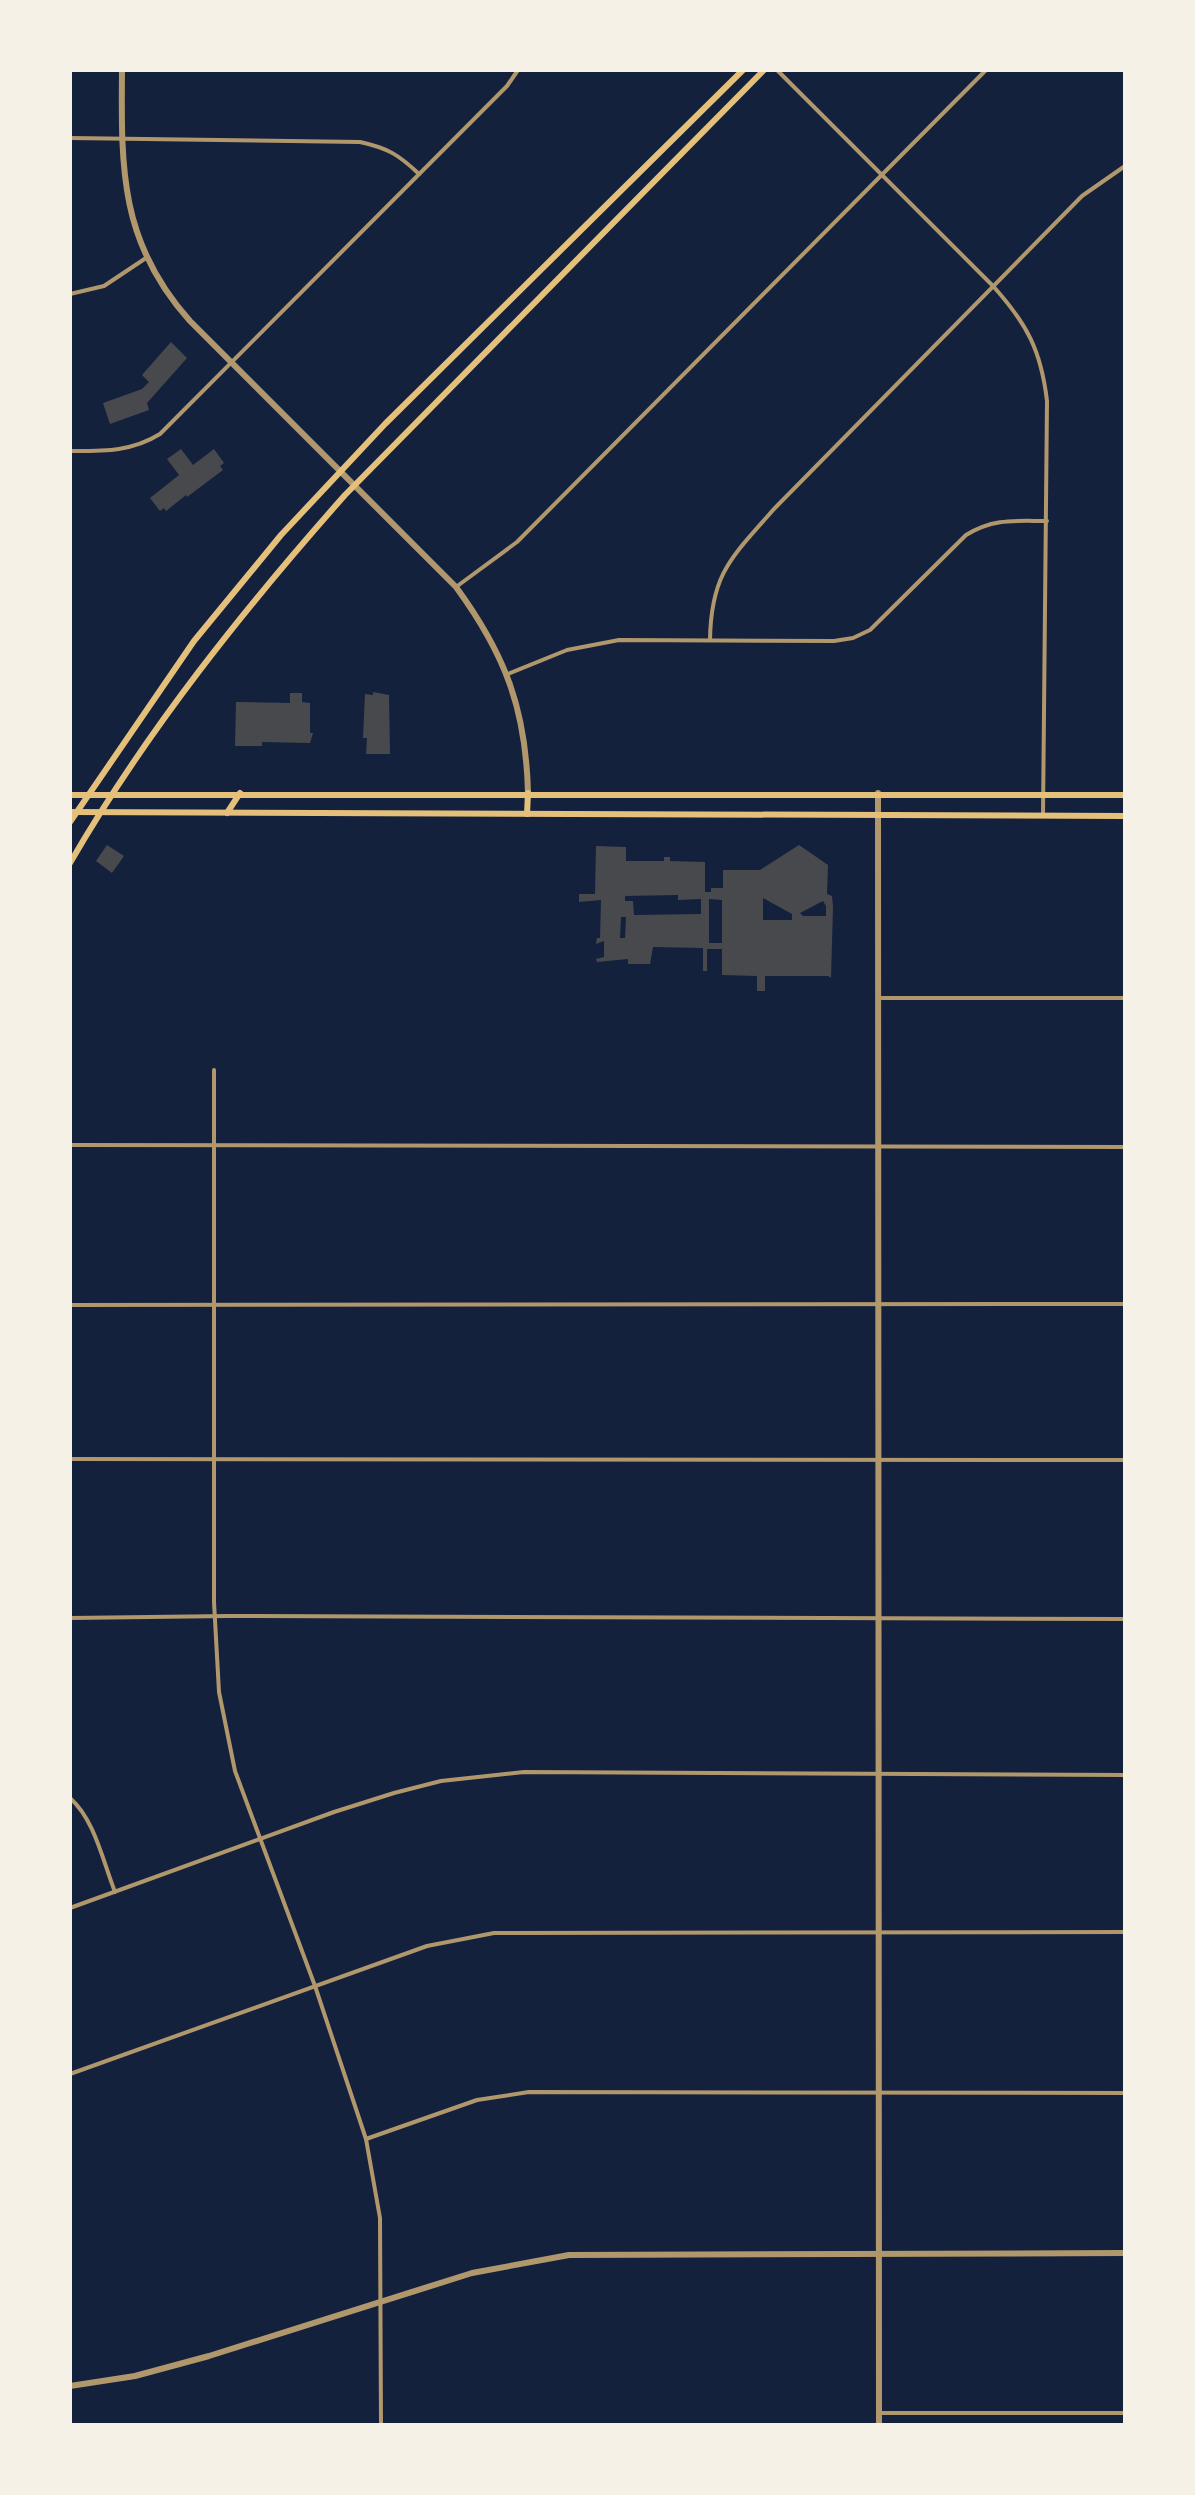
<svg xmlns="http://www.w3.org/2000/svg" width="1195" height="2495" font-family="Inter,sans-serif">
<style>
.building{fill:#48494c;fill-rule:evenodd}
.lines{fill:none;stroke-linecap:round;stroke-linejoin:round}
.minor{stroke:#b1986c;stroke-width:4}
.tertiary{stroke:#b1986c;stroke-width:6}
.secondary{stroke:#e5c07b;stroke-width:6}
</style>
<rect width="100%" height="100%" fill="#14213d"/>
<!-- building -->
<g class="building">
<path d="M 171,342 L 187,358 L 147,403 L 149,410 L 110,424 L 103,403 L 142,389 L 149,382 L 142,375 Z"/>
<path d="M 181,449 L 193,465 L 214,449 L 224,463 L 220,466 L 223,470 L 187,497 L 186,495 L 166,511 L 164,508 L 160,511 L 150,498 L 179,475 L 167,459 Z"/>
<path d="M 373,692 L 389,695 L 390,754 L 366,754 L 367,738 L 363,738 L 365,694 L 373,695 Z"/>
<path d="M 290,693 L 302,693 L 302,702 L 310,703 L 310,733 L 313,733 L 310,743 L 262,742 L 262,746 L 235,746 L 236,702 L 290,703 Z"/>
<path d="M 107,845 L 124,856 L 112,873 L 96,861 Z"/>
<path d="M 799,845 L 828,865 L 827,894 L 832,896 L 833,907 L 831,978 L 828,976 L 765,976 L 765,991 L 757,991 L 757,976 L 722,975 L 722,949 L 707,949 L 707,971 L 703,971 L 703,948 L 653,947 L 650,964 L 628,964 L 628,959 L 597,962 L 596,959 L 604,957 L 604,941 L 596,944 L 597,938 L 600,938 L 601,900 L 579,902 L 579,894 L 595,894 L 596,846 L 626,847 L 626,861 L 664,861 L 664,857 L 670,857 L 670,861 L 705,862 L 705,892 L 711,892 L 711,888 L 723,888 L 723,870 L 760,870 ZM 678,895 L 678,900 L 701,899 L 701,914 L 634,915 L 633,901 L 625,901 L 625,896 ZM 763,898 L 792,914 L 792,920 L 763,920 ZM 709,899 L 722,900 L 722,943 L 709,943 ZM 823,901 L 826,906 L 826,916 L 803,916 L 800,913 ZM 621,917 L 626,917 L 625,938 L 620,938 Z"/>
</g>
<g class="lines">
<!-- minor -->
<g class="minor">
<path d="M 777,70 L 993,286 C 1027,324 1041,350 1047,401 L 1043,815"/>
<path d="M 70,138 L 360,142 C 388,148 399,155 419,174"/>
<path d="M 70,294 L 104,286 L 146,258"/>
<path d="M 70,451 C 103,451 131,452 160,434 L 507,86 L 518,70"/>
<path d="M 456,587 L 517,542 L 986,70"/>
<path d="M 710,640 C 711,573 732,557 774,509 L 1082,196 L 1125,166"/>
<path d="M 508,674 L 567,650 L 619,640 L 834,641 L 853,638 L 870,630 L 966,535 C 994,518 1015,521 1047,521"/>
<path d="M 878,998 L 1125,998"/>
<path d="M 214,1070 L 214,1602 L 219,1692 L 235,1771 L 315,1986 L 366,2139 L 380,2218 L 381,2425"/>
<path d="M 70,1145 L 1125,1147"/>
<path d="M 70,1305 L 1125,1304"/>
<path d="M 70,1459 L 1125,1460"/>
<path d="M 70,1618 L 228,1616 L 1125,1619"/>
<path d="M 70,1798 C 95,1820 103,1862 115,1892"/>
<path d="M 70,1908 L 334,1812 L 394,1793 L 441,1781 L 524,1772 L 1125,1775"/>
<path d="M 70,2074 L 427,1946 L 494,1933 L 1125,1932"/>
<path d="M 366,2139 L 477,2100 L 529,2092 L 1125,2093"/>
<path d="M 879,2413 L 1125,2413"/>
</g>
<!-- tertiary -->
<g class="tertiary">
<path d="M 122,70 C 121,169 120,243 190,321 L 456,587 C 505,654 526,709 528,793"/>
<path d="M 878,793 L 879,2425"/>
<path d="M 70,2386 L 135,2376 L 209,2356 L 472,2273 L 569,2255 L 1125,2253"/>
</g>
<!-- secondary -->
<g class="secondary">
<path d="M 70,795 L 1125,795"/>
<path d="M 70,812 L 1125,816"/>
<path d="M 227,813 L 240,793"/>
<path d="M 527,814 L 528,793"/>
<path d="M 70,822 L 194,641 L 281,535 L 385,424 L 743,70"/>
<path d="M 70,863 C 147,730 244,609 345,495 L 764,70"/>
</g>
</g>
<!-- border -->
<rect width="1195" height="2495" fill="none" stroke="#f6f1e7" stroke-width="144"/>
</svg>
